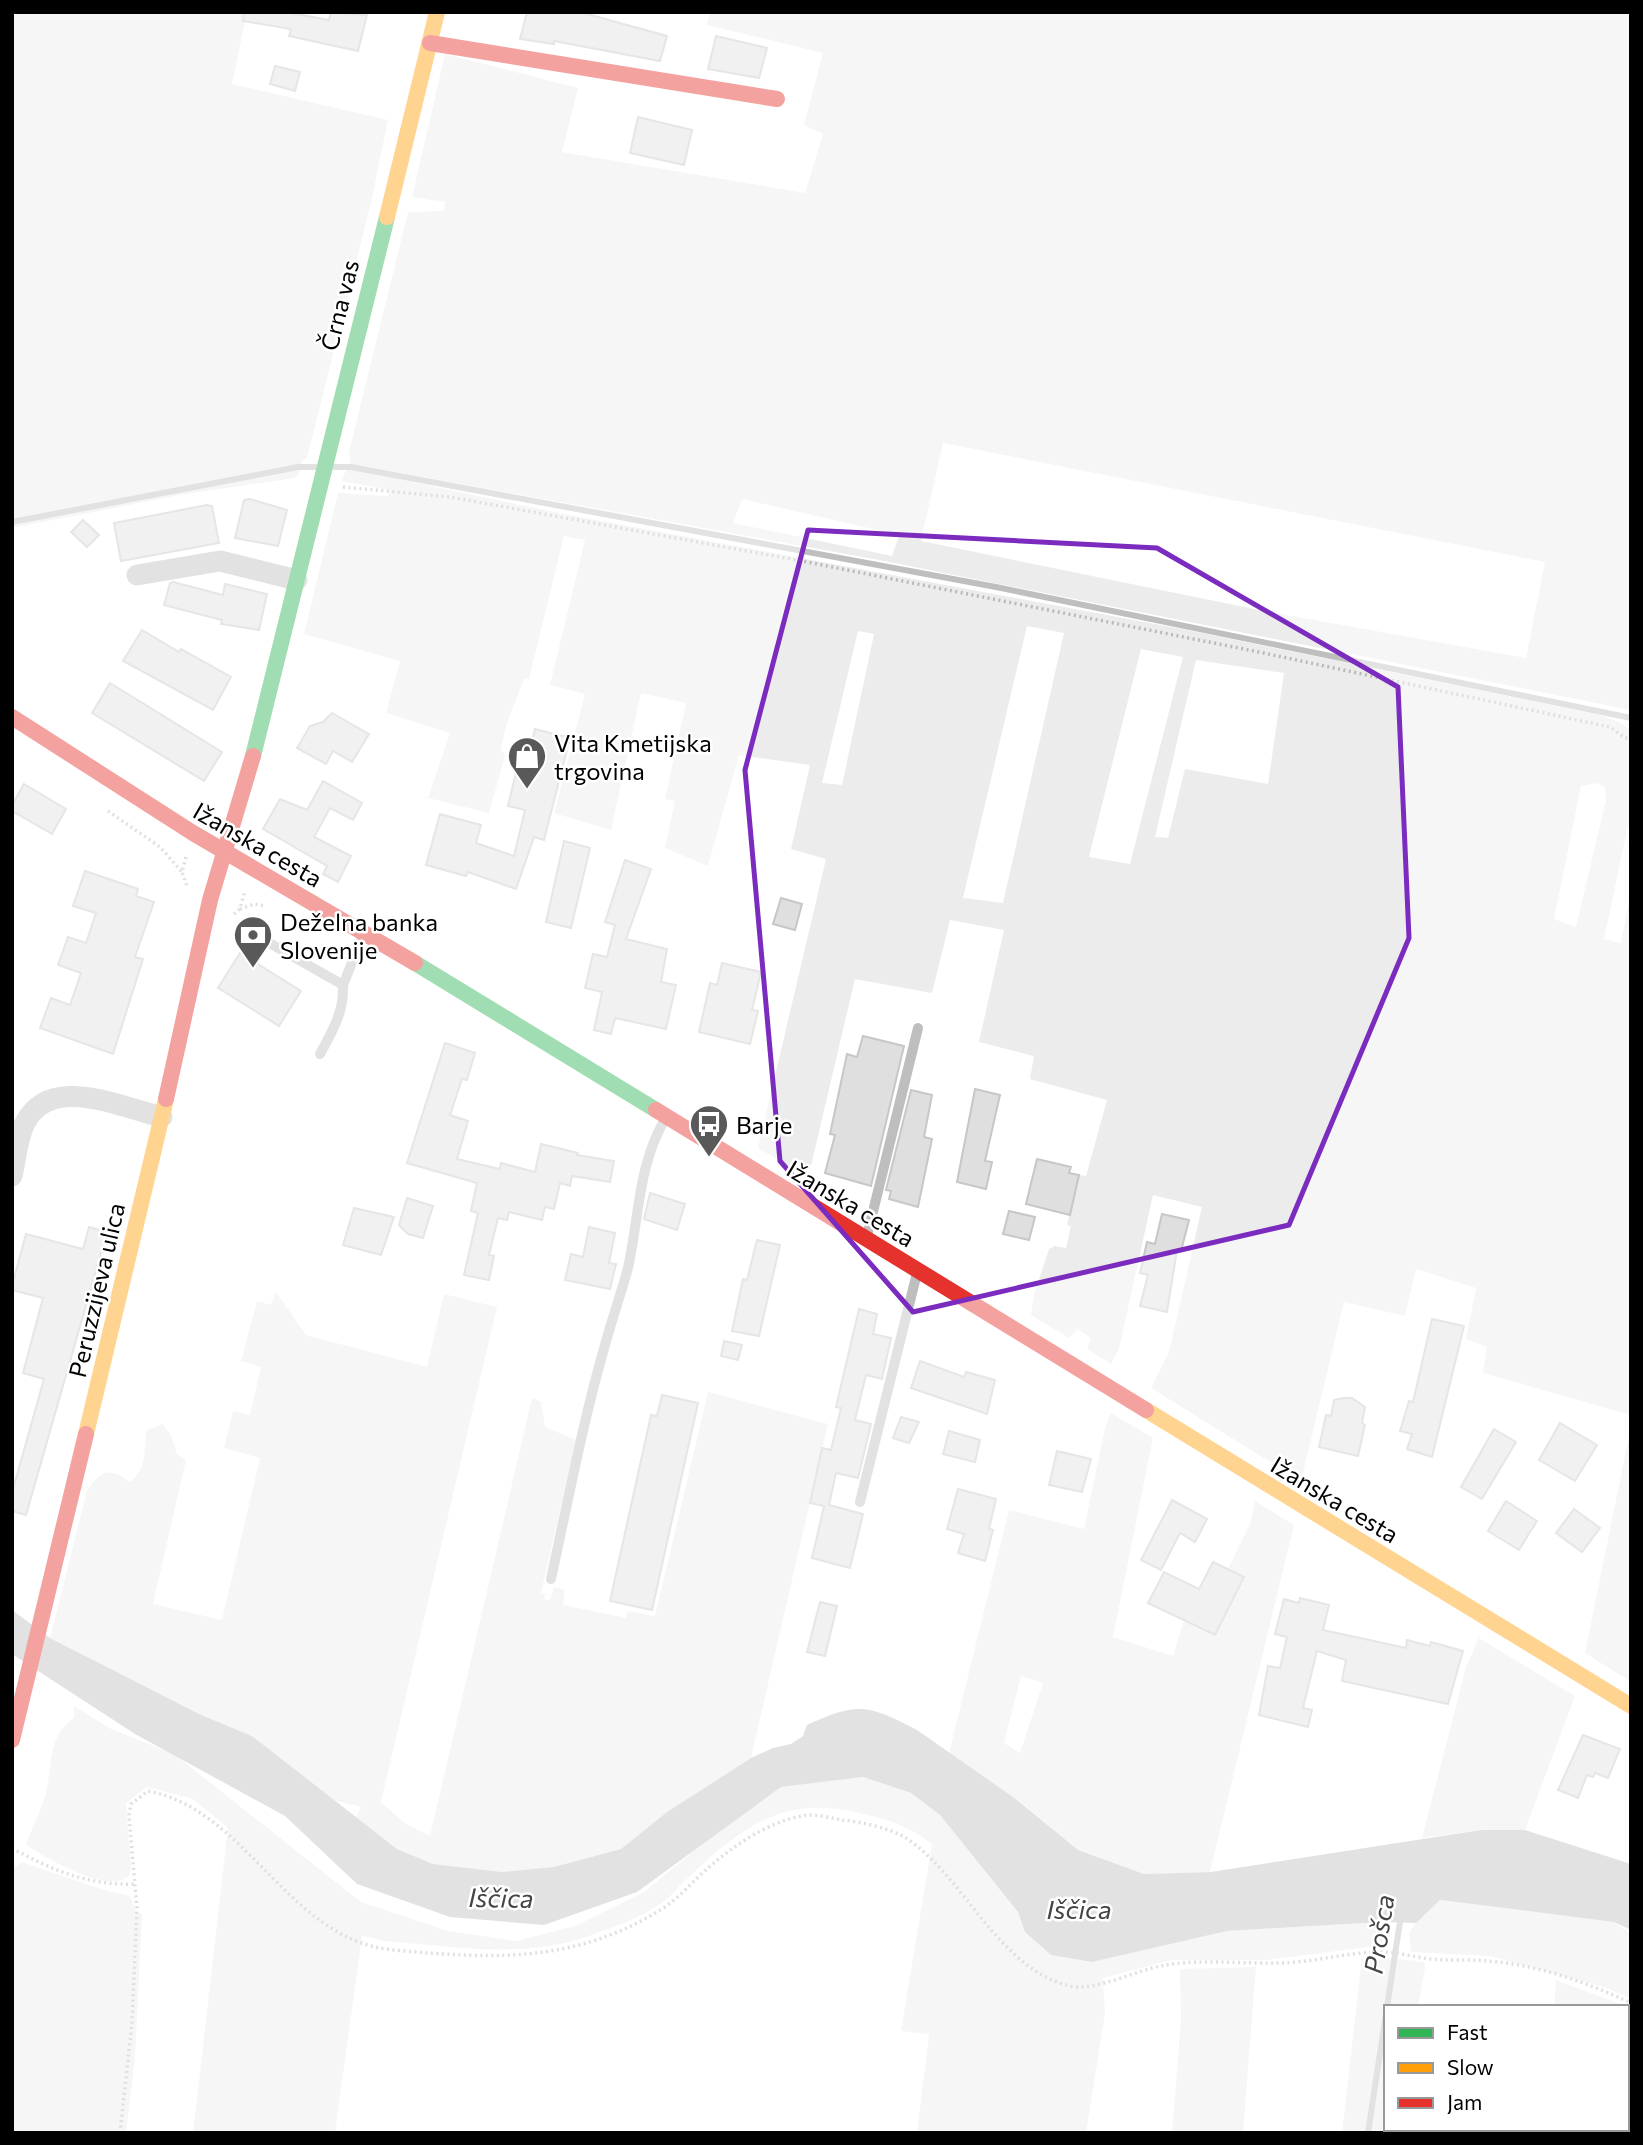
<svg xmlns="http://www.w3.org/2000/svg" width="1643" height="2145" font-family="Commissioner,sans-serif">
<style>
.green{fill:#ececec;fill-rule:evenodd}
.water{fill:#bfbfbf}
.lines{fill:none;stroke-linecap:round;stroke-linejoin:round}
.stream{stroke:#bfbfbf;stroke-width:6}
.building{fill:#dfdfdf;stroke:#c7c7c7;stroke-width:2}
.path{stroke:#b9b9b9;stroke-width:3.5;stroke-dasharray:2 3.5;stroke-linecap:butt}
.lane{stroke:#bebebe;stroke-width:10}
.street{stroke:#bebebe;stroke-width:21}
.fast{stroke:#30b455;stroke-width:16}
.slow{stroke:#ff9f0a;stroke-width:16}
.jam{stroke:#e5322d;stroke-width:16}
.marked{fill:none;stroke:#7b2cbf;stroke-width:5;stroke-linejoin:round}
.labels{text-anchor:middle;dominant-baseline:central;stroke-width:5;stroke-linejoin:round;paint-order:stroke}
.street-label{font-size:24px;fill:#000;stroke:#fff}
.poi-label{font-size:24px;fill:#000;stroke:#fff;text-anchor:start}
.water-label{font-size:26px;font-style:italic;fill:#444;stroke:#fff}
</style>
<rect width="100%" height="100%" fill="#fff"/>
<!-- green -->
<g class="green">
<path d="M 12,12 L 247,12 L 232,84 L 388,120 L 371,203 L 307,458 L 302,461 L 300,472 L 295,478 L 185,494 L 12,528 Z"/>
<path d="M 710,12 L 1631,12 L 1631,710 L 879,560 L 363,466 L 365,472 L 559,513 L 1182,629 L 1600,715 L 1619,722 L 1631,731 L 1631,826 L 1628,826 L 1604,939 L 1621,943 L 1631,890 L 1631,1415 L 1483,1373 L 1487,1347 L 1466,1339 L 1476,1288 L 1416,1269 L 1405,1316 L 1344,1302 L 1301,1481 L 1151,1388 L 1169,1352 L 1202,1207 L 1153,1195 L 1119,1349 L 1111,1364 L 1087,1349 L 1091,1338 L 1078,1329 L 1069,1338 L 1031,1315 L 1034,1295 L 1049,1249 L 1055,1246 L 1066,1248 L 1071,1226 L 1067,1225 L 1079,1175 L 1086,1176 L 1107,1100 L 1030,1079 L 1034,1056 L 979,1042 L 1004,930 L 950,920 L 932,993 L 855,979 L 810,1170 L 793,1161 L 791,1167 L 758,1148 L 826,859 L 791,849 L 810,765 L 739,755 L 708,866 L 665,848 L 675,801 L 665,799 L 686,703 L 641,693 L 611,830 L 554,813 L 585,694 L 550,685 L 585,540 L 564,536 L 529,679 L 524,679 L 507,723 L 501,748 L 505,756 L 489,813 L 428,798 L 450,733 L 386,713 L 400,661 L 304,634 L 338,493 L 388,496 L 390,490 L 341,481 L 351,460 L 349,452 L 408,212 L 444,211 L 445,202 L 412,197 L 445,54 L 578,88 L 562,152 L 805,193 L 823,134 L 804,125 L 823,53 L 707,25 ZM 943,443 L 1545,562 L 1526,658 L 1264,611 L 921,541 ZM 742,499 L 899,535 L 899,536 L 892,556 L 733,523 ZM 1027,626 L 1064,633 L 1003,903 L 963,898 ZM 858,631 L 874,634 L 842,785 L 822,783 ZM 1141,649 L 1183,657 L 1130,864 L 1089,857 ZM 1196,660 L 1284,673 L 1268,784 L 1185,769 L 1168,838 L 1155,837 ZM 1598,783 L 1605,788 L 1606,800 L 1576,927 L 1554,919 L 1581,786 Z"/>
<path d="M 276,1292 L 306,1335 L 427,1367 L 444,1294 L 497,1307 L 381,1802 L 406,1824 L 430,1836 L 532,1398 L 541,1402 L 545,1427 L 576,1440 L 541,1593 L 545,1594 L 544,1599 L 550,1600 L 554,1587 L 565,1590 L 563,1605 L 626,1618 L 628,1611 L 655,1616 L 708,1392 L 828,1424 L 751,1758 L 667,1812 L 621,1849 L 544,1870 L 502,1872 L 433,1864 L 397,1849 L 356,1817 L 361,1807 L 333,1800 L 252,1736 L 207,1719 L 50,1638 L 87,1491 C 100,1471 109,1466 130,1482 C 148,1468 143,1451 147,1430 L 163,1424 L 171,1435 L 177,1454 L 186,1460 L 153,1604 L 222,1620 L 260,1458 L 224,1448 L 233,1411 L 250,1415 L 261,1367 L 241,1361 L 257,1301 L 271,1305 Z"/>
<path d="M 1111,1413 L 1153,1438 L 1113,1637 L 1173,1656 L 1184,1620 L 1228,1569 L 1251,1522 L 1255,1501 L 1294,1525 L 1210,1872 L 1144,1874 L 1078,1850 L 1021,1802 L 949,1753 L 1009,1510 L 1084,1529 L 1105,1428 ZM 1021,1676 L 1043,1683 L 1020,1753 L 1004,1743 Z"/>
<path d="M 1631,1426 L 1631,1682 L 1585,1653 Z"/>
<path d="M 1479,1638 L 1575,1696 L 1525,1830 L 1481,1830 L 1422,1838 L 1466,1667 Z"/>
<path d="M 74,1706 L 111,1729 L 174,1754 L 361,1902 L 448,1931 L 516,1941 L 575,1926 L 644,1892 L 728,1823 L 781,1787 L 863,1777 L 911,1793 L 940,1815 L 1018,1912 L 1025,1932 L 1051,1955 L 1092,1962 L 1227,1931 L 1381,1922 L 1385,1945 L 1267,1960 L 1171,1960 L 1103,1978 L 1105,2014 L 1086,2133 L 917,2133 L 929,2034 L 901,2031 L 932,1844 C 906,1824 886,1819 855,1812 C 782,1796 741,1828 690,1876 C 681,1884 673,1894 663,1902 C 642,1918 611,1928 586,1937 C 521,1959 451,1946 384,1941 L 362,1936 L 335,2133 L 193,2133 L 228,1828 L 193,1799 L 147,1787 L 126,1803 L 131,1866 L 130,1875 C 108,1896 47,1858 26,1845 C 32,1828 41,1810 46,1793 C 52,1767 48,1734 74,1718 Z"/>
<path d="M 22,1862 L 104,1890 L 130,1896 L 136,1912 L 142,1914 L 135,2058 L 126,2133 L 12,2133 L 12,1869 Z"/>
<path d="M 1440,1900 L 1614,1922 L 1631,1933 L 1631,1999 L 1604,1987 L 1490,1956 L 1411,1952 L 1409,1933 L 1421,1915 Z"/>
<path d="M 1374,1956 L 1424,1962 L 1425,1968 L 1418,2006 L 1421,2007 L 1386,2007 L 1386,2129 L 1401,2129 L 1400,2133 L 1342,2133 L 1362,1958 Z"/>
<path d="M 1256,1967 L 1243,2133 L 1172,2133 L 1181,2020 L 1180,1969 Z"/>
<path d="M 1556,1980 L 1631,2008 L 1631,2133 L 1540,2133 L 1541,2129 L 1627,2129 L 1627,2007 L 1554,2007 Z"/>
</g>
<!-- water -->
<path class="water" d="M 12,1610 L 50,1638 L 201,1715 L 252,1736 L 397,1849 L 433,1864 L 502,1872 L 554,1867 L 621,1849 L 667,1812 L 751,1758 L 773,1748 L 791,1744 L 803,1736 L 807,1725 C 858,1701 869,1705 917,1730 L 1016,1799 L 1078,1850 L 1144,1874 L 1211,1872 L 1481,1830 L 1525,1830 L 1631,1864 L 1631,1930 L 1614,1922 L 1440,1900 L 1416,1923 L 1381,1922 L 1227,1931 L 1092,1962 L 1051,1955 L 1025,1932 L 1018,1912 L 940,1815 L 911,1793 L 863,1777 L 781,1787 L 637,1892 L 544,1925 L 450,1917 L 357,1884 L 285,1816 L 135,1734 L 12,1654 Z"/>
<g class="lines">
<!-- stream -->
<g class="stream">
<path d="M 334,467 L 351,467 L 996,587 L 1631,718"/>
<path d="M 12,522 L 298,467 L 316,467"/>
<path d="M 1387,2007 L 1401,1915"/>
<path d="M 1368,2133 L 1386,2013"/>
</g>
</g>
<!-- building -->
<g class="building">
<path d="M 244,12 L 286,12 L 329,20 L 331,12 L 367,15 L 358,51 L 289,36 L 291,29 L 243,21 Z"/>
<path d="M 527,12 L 580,12 L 667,36 L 660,61 L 554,41 L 554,44 L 520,39 Z"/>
<path d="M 716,36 L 767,48 L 759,78 L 708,69 Z"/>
<path d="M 275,66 L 300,72 L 295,91 L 270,84 Z"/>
<path d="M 638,117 L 692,130 L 684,165 L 630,153 Z"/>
<path d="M 250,499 L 287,510 L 278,546 L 235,538 L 244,500 Z"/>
<path d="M 207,505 L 212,506 L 219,543 L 121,561 L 114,523 Z"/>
<path d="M 83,520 L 99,535 L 87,547 L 71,532 Z"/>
<path d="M 173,582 L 223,595 L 225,584 L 267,594 L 259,630 L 221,624 L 222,620 L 164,605 L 170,583 Z"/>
<path d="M 142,630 L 179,652 L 181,649 L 231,677 L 213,710 L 123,661 Z"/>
<path d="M 110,683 L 222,752 L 204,781 L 92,713 Z"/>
<path d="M 332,713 L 369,734 L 352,762 L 333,751 L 326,764 L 297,748 L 310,726 L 323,722 Z"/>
<path d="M 535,729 L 570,738 L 544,840 L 534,837 L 516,889 L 468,872 L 466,876 L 426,865 L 440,814 L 481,825 L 476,843 L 514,856 L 525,810 L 508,806 L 518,764 L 521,764 L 524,752 L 529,753 Z"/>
<path d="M 323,781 L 362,803 L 353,820 L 330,808 L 314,837 L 351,856 L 338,882 L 323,874 L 327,866 L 263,829 L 280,799 L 307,810 Z"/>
<path d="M 24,784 L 66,809 L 52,834 L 12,811 L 12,805 Z"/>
<path d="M 564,841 L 590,848 L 571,928 L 546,922 Z"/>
<path d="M 625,860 L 651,869 L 626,939 L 667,949 L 661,982 L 676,985 L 666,1029 L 615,1018 L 611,1034 L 594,1030 L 602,992 L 585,988 L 593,954 L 607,957 L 615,925 L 605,922 Z"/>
<path d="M 85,871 L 138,889 L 136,896 L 154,902 L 135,957 L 143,959 L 113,1054 L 40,1028 L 51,998 L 70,1005 L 81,973 L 58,965 L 68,937 L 86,943 L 96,913 L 73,906 Z"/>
<path d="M 781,898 L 802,904 L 795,930 L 773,924 Z"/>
<path d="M 240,953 L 301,991 L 279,1026 L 218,988 Z"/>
<path d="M 722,963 L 761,972 L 752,1010 L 758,1011 L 750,1044 L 699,1032 L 710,983 L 717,985 Z"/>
<path d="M 863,1036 L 904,1046 L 871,1186 L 825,1173 L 835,1135 L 830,1134 L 847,1054 L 857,1057 Z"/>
<path d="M 445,1043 L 475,1053 L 467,1080 L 462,1079 L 450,1115 L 468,1121 L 457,1159 L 500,1169 L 501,1163 L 535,1172 L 541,1144 L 578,1153 L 577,1155 L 614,1161 L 610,1182 L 572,1176 L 570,1186 L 560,1183 L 554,1209 L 545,1207 L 542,1220 L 509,1212 L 507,1220 L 498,1218 L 489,1255 L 494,1256 L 489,1280 L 464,1275 L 478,1213 L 471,1211 L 477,1183 L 407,1163 Z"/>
<path d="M 975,1089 L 1000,1095 L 985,1161 L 992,1162 L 986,1189 L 957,1182 Z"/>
<path d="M 911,1090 L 932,1095 L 924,1137 L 932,1139 L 918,1207 L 889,1199 L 891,1191 L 886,1190 Z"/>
<path d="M 1037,1159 L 1071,1167 L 1069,1173 L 1079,1175 L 1070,1215 L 1026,1204 Z"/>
<path d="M 650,1193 L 685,1204 L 677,1230 L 644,1219 Z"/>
<path d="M 407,1198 L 433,1206 L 423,1238 L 408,1234 L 399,1225 Z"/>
<path d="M 354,1208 L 394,1217 L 381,1255 L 343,1245 Z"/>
<path d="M 1009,1211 L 1035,1217 L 1029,1240 L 1003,1234 Z"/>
<path d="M 1162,1214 L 1189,1220 L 1181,1251 L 1177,1250 L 1167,1312 L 1140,1306 L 1148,1275 L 1140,1273 L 1147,1242 L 1155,1244 Z"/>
<path d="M 89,1227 L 107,1232 L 26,1515 L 12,1511 L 12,1493 L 44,1379 L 23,1373 L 43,1298 L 12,1290 L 12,1286 L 26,1234 L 83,1249 Z"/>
<path d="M 589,1227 L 615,1233 L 609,1263 L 616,1264 L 610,1289 L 565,1280 L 571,1254 L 583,1257 Z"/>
<path d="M 757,1240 L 780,1245 L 759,1336 L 732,1331 L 743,1279 L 747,1280 Z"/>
<path d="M 859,1309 L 877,1314 L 873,1334 L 891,1338 L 882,1379 L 866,1375 L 855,1420 L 871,1424 L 858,1478 L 836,1473 L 829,1505 L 863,1514 L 850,1568 L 812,1558 L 824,1506 L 810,1503 L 822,1448 L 831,1450 L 841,1408 L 836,1407 Z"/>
<path d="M 1432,1319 L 1464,1326 L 1432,1457 L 1407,1449 L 1412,1434 L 1400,1431 L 1409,1401 L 1413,1402 Z"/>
<path d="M 724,1341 L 742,1345 L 738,1360 L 721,1356 Z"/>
<path d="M 920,1361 L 964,1377 L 966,1372 L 995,1380 L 987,1414 L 911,1388 Z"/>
<path d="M 662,1395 L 698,1403 L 652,1610 L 610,1601 L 651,1415 L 657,1416 Z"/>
<path d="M 1344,1398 L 1352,1398 L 1365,1407 L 1362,1423 L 1365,1425 L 1358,1456 L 1319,1447 L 1326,1415 L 1331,1416 L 1334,1400 Z"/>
<path d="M 901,1417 L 919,1422 L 909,1443 L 893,1438 Z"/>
<path d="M 1560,1423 L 1597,1445 L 1575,1481 L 1539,1460 Z"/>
<path d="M 1494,1429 L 1516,1442 L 1482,1499 L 1461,1487 Z"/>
<path d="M 949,1431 L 980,1440 L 975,1462 L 943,1454 Z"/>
<path d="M 1057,1451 L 1091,1459 L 1082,1492 L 1049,1485 Z"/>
<path d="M 958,1489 L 996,1499 L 989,1529 L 993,1530 L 985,1561 L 958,1553 L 964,1534 L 947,1529 Z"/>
<path d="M 1172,1500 L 1207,1519 L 1195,1542 L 1180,1533 L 1161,1570 L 1141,1560 Z"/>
<path d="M 1506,1501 L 1537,1521 L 1519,1550 L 1488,1531 Z"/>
<path d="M 1574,1509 L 1600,1528 L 1582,1552 L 1556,1533 Z"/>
<path d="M 1213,1562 L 1244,1577 L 1215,1635 L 1148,1603 L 1164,1572 L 1199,1589 Z"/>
<path d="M 1300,1598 L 1329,1605 L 1323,1630 L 1406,1648 L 1407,1640 L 1430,1646 L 1431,1642 L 1463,1651 L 1448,1704 L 1342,1681 L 1346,1660 L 1317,1651 L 1303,1708 L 1312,1710 L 1308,1727 L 1259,1715 L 1268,1666 L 1280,1668 L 1287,1637 L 1275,1634 L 1284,1599 L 1299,1603 Z"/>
<path d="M 820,1602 L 837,1606 L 825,1656 L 807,1652 Z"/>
<path d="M 1583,1735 L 1620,1749 L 1608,1778 L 1595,1773 L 1593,1777 L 1587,1775 L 1578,1798 L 1558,1790 Z"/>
</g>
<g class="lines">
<!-- path -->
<g class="path">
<path d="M 343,487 L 450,497 L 802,561 L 1259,652 L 1610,727 L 1625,738 L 1631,738"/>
<path d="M 108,811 L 160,847 L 182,872"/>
<path d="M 186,857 L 182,872 L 187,886"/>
<path d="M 240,909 L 254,904 L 265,906"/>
<path d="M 234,914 L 240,909 L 245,890"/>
<path d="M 12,1848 C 51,1870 90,1886 135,1884"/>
<path d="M 120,2133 L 132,2023 L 137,1909 L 129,1815 L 131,1804 L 148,1791 C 248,1810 288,1940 393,1950 C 494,1959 576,1964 665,1907 C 681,1896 694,1880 708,1868 C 733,1846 768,1822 802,1816 C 814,1813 830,1818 843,1820 C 861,1822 890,1828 906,1838 C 965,1877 998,1969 1070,1986 C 1095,1992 1139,1969 1166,1965 C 1203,1959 1244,1964 1282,1963 C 1315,1962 1348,1952 1381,1952 C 1397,1952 1414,1957 1430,1959 C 1449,1961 1469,1959 1488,1961 C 1538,1965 1586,1982 1631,2003"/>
</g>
<!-- lane -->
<g class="lane">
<path d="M 252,933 L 343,985 L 363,935"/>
<path d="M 320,1054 C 333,1030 344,1012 343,985"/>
<path d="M 867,1236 L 918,1028"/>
<path d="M 860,1502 L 917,1273"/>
<path d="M 551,1579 C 568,1501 583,1421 605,1345 C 612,1319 621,1294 628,1268 C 639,1218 638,1165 665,1119"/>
</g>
<!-- street -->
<g class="street">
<path d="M 137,575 L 220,561 L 297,580"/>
<path d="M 12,1176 C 16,1160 17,1138 25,1123 C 50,1073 120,1107 162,1117"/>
</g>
<!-- fast -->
<g class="fast">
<path d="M 253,756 L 387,217"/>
<path d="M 415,963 L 656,1110"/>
</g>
<!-- slow -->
<g class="slow">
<path d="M 387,217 L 437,12"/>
<path d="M 1146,1410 L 1631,1706"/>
<path d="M 86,1434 L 166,1099"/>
</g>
<!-- jam -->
<g class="jam">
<path d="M 430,43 L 777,99"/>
<path d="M 12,717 L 193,833 L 415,963"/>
<path d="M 166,1099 L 210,900 L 253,756"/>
<path d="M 656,1110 L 1146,1410"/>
<path d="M 12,1740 L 86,1434"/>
</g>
</g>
<!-- marked area -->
<path d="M0 0H1643V2145H0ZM 808,530 L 1157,548 L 1398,687 L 1409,938 L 1289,1225 L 913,1312 L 780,1161 L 745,770 Z" fill="#fff" fill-opacity=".55" fill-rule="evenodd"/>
<path class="marked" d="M 808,530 L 1157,548 L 1398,687 L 1409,938 L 1289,1225 L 913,1312 L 780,1161 L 745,770 Z"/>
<!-- icons -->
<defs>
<g id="shop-pin" transform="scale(2.0125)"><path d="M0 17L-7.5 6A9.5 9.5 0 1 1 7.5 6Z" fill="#595959" stroke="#fff"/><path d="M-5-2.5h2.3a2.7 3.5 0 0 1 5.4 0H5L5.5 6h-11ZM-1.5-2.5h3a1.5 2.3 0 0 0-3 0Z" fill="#fff"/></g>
<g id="bank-pin" transform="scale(2.0125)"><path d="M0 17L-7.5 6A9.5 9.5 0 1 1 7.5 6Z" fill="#595959" stroke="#fff"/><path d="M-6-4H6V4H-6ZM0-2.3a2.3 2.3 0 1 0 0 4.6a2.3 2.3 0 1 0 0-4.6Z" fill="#fff"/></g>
<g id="bus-pin" transform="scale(2.0125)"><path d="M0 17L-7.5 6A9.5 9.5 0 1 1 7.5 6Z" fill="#595959" stroke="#fff"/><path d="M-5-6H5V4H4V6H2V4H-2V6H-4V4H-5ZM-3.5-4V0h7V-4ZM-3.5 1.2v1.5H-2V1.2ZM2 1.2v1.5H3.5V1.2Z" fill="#fff"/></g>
</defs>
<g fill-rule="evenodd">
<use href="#shop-pin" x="527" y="756"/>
<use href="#bank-pin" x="253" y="935"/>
<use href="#bus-pin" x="709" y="1124"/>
</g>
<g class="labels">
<!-- street labels -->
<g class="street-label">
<text transform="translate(339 305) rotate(-76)">Črna vas</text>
<text transform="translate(258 844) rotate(30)">Ižanska cesta</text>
<text transform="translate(851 1203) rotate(31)">Ižanska cesta</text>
<text transform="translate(96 1290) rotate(-77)">Peruzzijeva ulica</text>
<text transform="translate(1335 1499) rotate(31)">Ižanska cesta</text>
</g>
<!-- poi labels -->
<g class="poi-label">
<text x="554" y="742">Vita Kmetijska<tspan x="554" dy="28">trgovina</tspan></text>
<text x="280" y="921">Deželna banka<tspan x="280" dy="28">Slovenije</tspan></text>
<text x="736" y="1124">Barje</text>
</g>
<!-- water labels -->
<g class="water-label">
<text transform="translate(501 1897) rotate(1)">Iščica</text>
<text x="1079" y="1908">Iščica</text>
<text transform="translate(1378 1934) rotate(-81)">Prošca</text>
</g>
</g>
<!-- border -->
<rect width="1643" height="2145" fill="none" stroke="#000000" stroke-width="28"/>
<!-- legend -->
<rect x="1384" y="2005" width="245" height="126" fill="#ffffff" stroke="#999999" stroke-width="2"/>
<rect x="1398" y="2028" width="35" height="10" fill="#30b455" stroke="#999999" stroke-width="2"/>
<text x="1447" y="2040" font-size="21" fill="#000000">Fast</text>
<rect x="1398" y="2063" width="35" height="10" fill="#ff9f0a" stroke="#999999" stroke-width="2"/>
<text x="1447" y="2075" font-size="21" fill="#000000">Slow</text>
<rect x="1398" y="2098" width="35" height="10" fill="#e5322d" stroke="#999999" stroke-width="2"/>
<text x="1447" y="2110" font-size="21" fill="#000000">Jam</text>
</svg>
